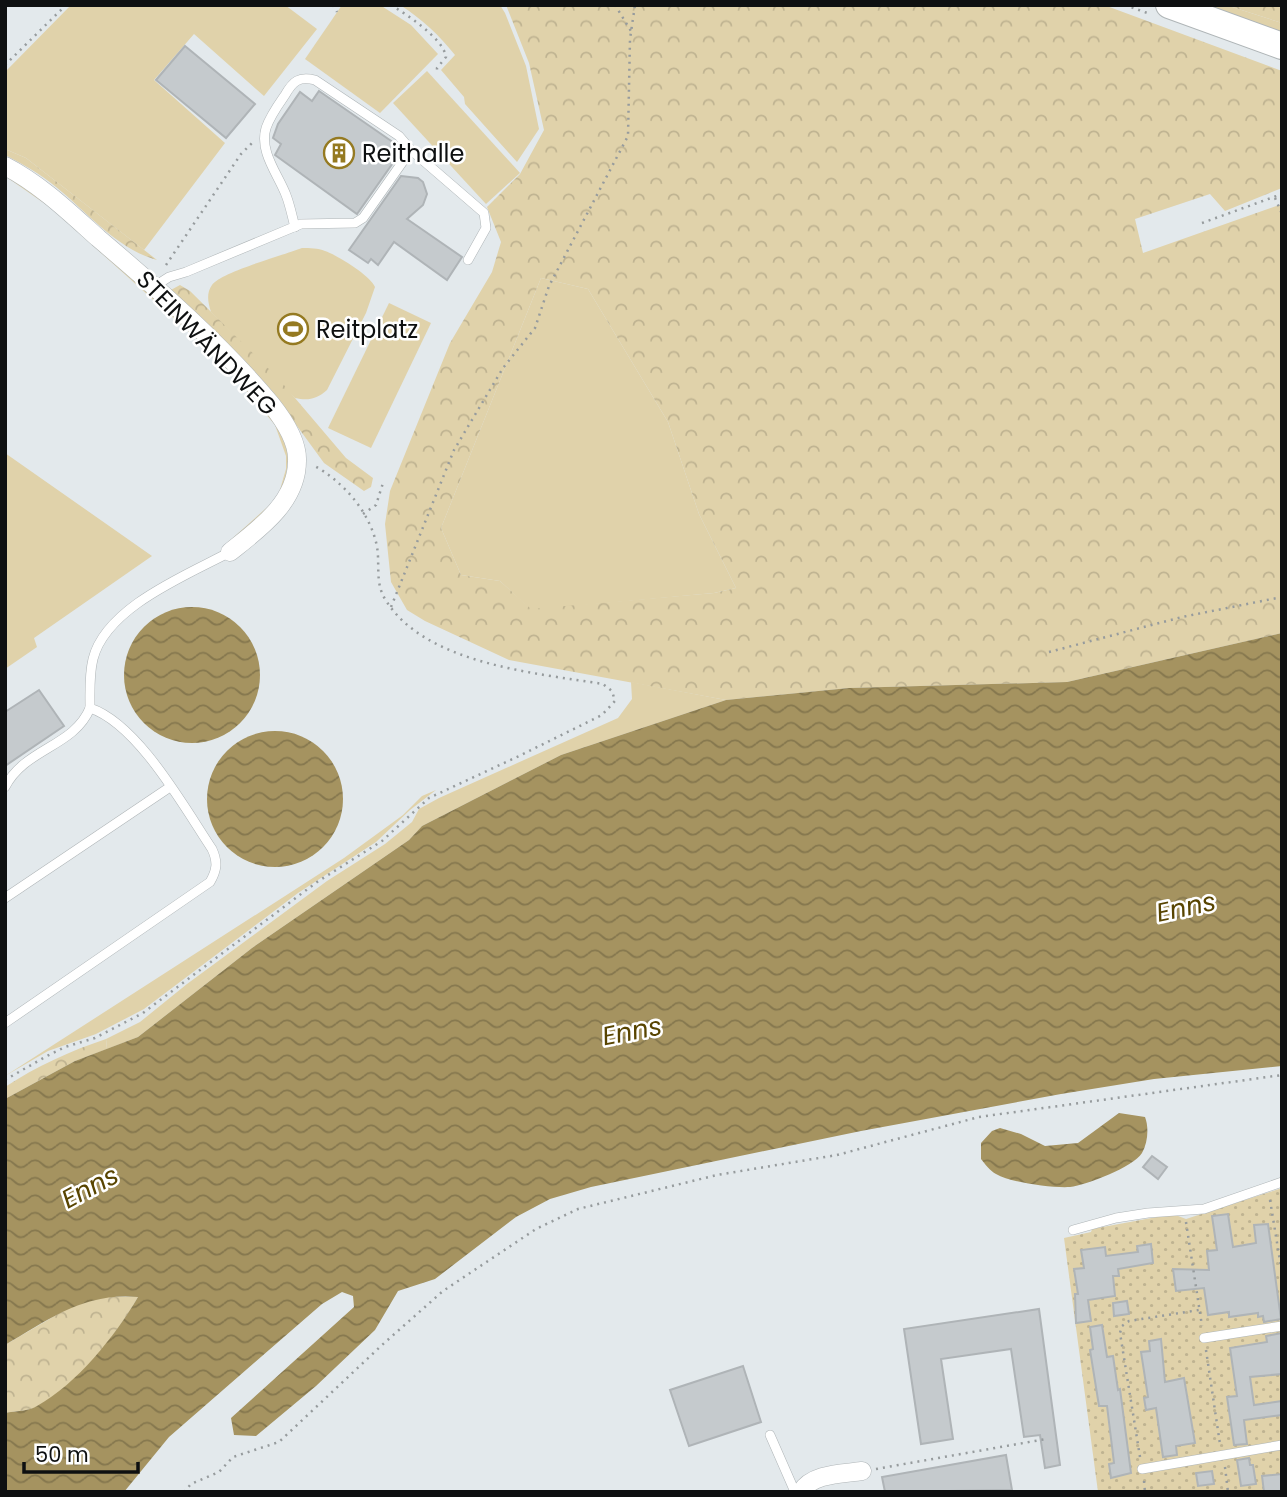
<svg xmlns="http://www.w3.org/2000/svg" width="1287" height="1497" font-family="Poppins,sans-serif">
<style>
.grass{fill:#e0d2aa}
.forest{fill:url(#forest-crowns);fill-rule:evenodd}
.garden{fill:url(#garden-dots)}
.water{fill:url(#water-waves)}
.building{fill:#c5cacd;stroke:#afb4b7;stroke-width:2}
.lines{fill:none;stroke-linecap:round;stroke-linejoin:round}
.lane-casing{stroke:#afb5b7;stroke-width:10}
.street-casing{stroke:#afb5b7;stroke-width:19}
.primary-casing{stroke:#afb5b7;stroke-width:28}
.path{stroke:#969b9d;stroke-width:2.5;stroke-dasharray:2 5;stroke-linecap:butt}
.lane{stroke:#fff;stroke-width:9}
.street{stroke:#fff;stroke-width:18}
.primary{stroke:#fff;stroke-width:26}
.labels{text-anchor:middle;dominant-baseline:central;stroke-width:5;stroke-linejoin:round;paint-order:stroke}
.poi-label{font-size:24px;fill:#0e1011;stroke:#fff;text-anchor:start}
.street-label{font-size:24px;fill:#0e1011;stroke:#fff}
.water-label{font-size:26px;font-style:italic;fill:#584400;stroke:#fff}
</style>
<defs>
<pattern id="forest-crowns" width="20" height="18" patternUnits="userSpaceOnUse" patternTransform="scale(1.75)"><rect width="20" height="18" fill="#e0d2aa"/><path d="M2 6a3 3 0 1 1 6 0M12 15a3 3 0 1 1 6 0" fill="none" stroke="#bfb391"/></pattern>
<pattern id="garden-dots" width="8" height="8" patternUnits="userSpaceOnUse" patternTransform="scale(1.75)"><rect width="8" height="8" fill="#e0d2aa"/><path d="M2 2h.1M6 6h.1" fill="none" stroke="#bfb391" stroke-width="1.8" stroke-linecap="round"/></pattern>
<pattern id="water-waves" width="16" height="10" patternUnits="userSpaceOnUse" patternTransform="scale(1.75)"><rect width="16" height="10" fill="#a59360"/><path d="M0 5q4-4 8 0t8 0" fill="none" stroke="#85774e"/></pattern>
</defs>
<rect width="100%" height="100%" fill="#e3e9ec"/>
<!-- grass -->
<g class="grass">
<path d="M 71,5 L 285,5 L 317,29 L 264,96 L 194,34 L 154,80 L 225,143 L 144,250 L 26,158 L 5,149 L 5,72 Z"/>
<path d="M 342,5 L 380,5 L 411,25 L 438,54 L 380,113 L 305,59 Z"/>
<path d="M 400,5 L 500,5 L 505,13 L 526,66 L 539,129 L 517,162 L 465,104 L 464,97 L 441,70 L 455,55 C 439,35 422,19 400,5 Z"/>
<path d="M 1201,5 L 1226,5 L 1282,23 L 1282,34 Z"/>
<path d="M 427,71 L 520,173 L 486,204 L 393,103 Z"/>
<path d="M 5,174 L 41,197 L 141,282 L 236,374 L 274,418 L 287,443 L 289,455 L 285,483 L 270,508 L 227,546 L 226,544 L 273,502 L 279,493 L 286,469 L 286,456 L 275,425 L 234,376 L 198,340 L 51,208 L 5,176 Z"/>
<path d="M 302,248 C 310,248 318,248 325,251 C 337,255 371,276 375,287 L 366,313 L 327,390 C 317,399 308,401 295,398 L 211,312 C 208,303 206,293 212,285 C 221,272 284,255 302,248 Z"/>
<path d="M 541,278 L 588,289 L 668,422 L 699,514 L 736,588 L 714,593 L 531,610 L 500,581 L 461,575 L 441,528 Z"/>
<path d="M 389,303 L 431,323 L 371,448 L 328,428 Z"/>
<path d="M 5,453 L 152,556 L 34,638 L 37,647 L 5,669 Z"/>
<path d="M 631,682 L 726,700 L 561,755 L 422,826 L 409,840 L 252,948 L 138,1037 L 107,1049 L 106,1039 L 140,1022 L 187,984 L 327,881 L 385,844 L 412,822 L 419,809 L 439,798 L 618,718 L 632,699 Z"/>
<path d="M 436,790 L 410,810 L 376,842 L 298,893 L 144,1009 L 96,1034 L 48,1051 L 5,1076 L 344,858 L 403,815 L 422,796 Z"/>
</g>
<!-- forest -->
<g class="forest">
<path d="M 506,5 L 1104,5 L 1282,71 L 1282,188 L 1225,211 L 1210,194 L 1135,219 L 1143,253 L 1282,204 L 1282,633 L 1067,682 L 849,688 L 726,700 L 509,660 L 425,621 L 407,610 L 391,582 L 385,524 L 390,491 L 450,343 L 492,272 L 501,242 L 487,207 L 520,174 L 544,130 L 529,63 ZM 541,278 L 588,289 L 668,422 L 699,514 L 736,588 L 714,593 L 531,609 L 500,581 L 461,575 L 441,528 Z"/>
<path d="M 1226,5 L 1282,5 L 1282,23 Z"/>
<path d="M 5,149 L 26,158 L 157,260 C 117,249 88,213 56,187 C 40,174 23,164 5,155 Z"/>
<path d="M 180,285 L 190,291 L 278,378 L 346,458 L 373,478 L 371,487 L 364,491 L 324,463 L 270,389 L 169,291 Z"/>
<path d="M 106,1039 L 107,1049 L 75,1061 L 5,1099 L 5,1087 C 37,1066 70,1051 106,1039 Z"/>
<path d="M 104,1297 L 138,1297 C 114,1338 79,1383 38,1406 C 29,1411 15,1411 5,1413 L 5,1345 L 70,1307 Z"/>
</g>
<!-- garden -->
<path class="garden" d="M 1282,1188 L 1282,1492 L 1098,1492 L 1064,1238 L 1091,1232 L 1092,1229 L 1173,1214 L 1186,1219 Z"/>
<!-- water -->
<g class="water">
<circle cx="192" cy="675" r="68"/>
<path d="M 1282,633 L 1282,1066 L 1154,1079 L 1061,1094 L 861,1131 L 591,1187 L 550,1199 L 516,1217 L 435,1279 L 398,1291 L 375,1330 L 316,1386 L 256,1436 L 234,1435 L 231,1418 L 354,1307 L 353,1296 L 342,1292 L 322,1304 L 169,1437 L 124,1492 L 5,1492 L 5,1413 C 15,1411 29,1411 37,1406 C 77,1384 115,1336 138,1297 C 85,1292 49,1319 5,1345 L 5,1099 L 75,1061 L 138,1037 L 252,948 L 409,840 L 422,826 L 561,755 L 726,700 L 849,688 L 1067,682 Z"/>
<circle cx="275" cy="799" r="68"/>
<path d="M 1119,1113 L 1145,1117 C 1149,1127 1148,1143 1142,1153 C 1133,1167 1087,1185 1070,1187 C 1051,1188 1012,1183 996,1174 C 990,1171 985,1164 981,1159 L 981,1143 L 992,1131 L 1000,1128 L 1021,1134 L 1045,1146 L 1078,1143 Z"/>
</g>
<!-- building -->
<g class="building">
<path d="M 185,46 L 255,104 L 226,138 L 156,80 Z"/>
<path d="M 319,91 L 397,145 L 402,150 L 357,214 L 275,155 L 281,144 L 273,138 L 278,124 L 300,92 L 312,101 Z"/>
<path d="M 401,176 L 418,178 L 423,182 L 427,194 L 423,205 L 407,219 L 462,257 L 447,280 L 394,242 L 378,265 L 371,259 L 368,263 L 349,250 Z"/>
<path d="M 39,690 L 64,726 L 5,766 L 5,712 Z"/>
<path d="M 1152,1156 L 1167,1167 L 1158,1179 L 1143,1167 Z"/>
<path d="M 1228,1214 L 1233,1247 L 1256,1243 L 1254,1225 L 1268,1224 L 1281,1319 L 1264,1322 L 1263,1316 L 1258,1317 L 1258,1313 L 1229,1317 L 1229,1312 L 1208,1315 L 1204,1288 L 1176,1291 L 1173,1269 L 1209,1270 L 1207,1251 L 1217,1250 L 1212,1216 Z"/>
<path d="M 1151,1244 L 1153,1263 L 1118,1269 L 1119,1276 L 1113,1276 L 1115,1296 L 1088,1300 L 1091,1321 L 1076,1323 L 1075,1294 L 1078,1294 L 1074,1269 L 1084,1268 L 1081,1250 L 1105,1247 L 1106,1256 L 1138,1252 L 1137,1246 Z"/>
<path d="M 1127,1301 L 1129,1314 L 1114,1316 L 1113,1303 Z"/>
<path d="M 1039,1309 L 1060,1465 L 1045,1468 L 1040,1435 L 1024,1437 L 1011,1349 L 941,1359 L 953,1439 L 921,1444 L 904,1329 Z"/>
<path d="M 1102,1325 L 1107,1357 L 1113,1356 L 1118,1390 L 1120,1389 L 1131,1473 L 1111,1478 L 1109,1464 L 1114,1463 L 1107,1406 L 1099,1406 L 1090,1350 L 1093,1349 L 1090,1327 Z"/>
<path d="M 1282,1333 L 1282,1374 L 1250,1377 L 1254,1405 L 1282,1401 L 1282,1415 L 1244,1420 L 1247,1444 L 1234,1445 L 1227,1397 L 1237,1396 L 1230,1348 L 1267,1342 L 1266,1336 Z"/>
<path d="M 1161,1339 L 1165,1382 L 1184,1378 L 1195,1443 L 1176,1446 L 1177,1455 L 1163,1457 L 1156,1408 L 1146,1410 L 1144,1398 L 1148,1397 L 1141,1352 L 1150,1351 L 1149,1341 Z"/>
<path d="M 743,1366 L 761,1422 L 689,1446 L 670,1390 Z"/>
<path d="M 1006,1455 L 1012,1490 L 885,1492 L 882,1477 Z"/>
<path d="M 1249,1458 L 1250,1465 L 1253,1465 L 1256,1484 L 1241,1486 L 1237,1460 Z"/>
<path d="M 1212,1471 L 1214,1484 L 1198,1486 L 1196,1473 Z"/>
<path d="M 1282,1474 L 1282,1492 L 1264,1492 L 1262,1476 Z"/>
</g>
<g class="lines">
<!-- lane casing -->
<g class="lane-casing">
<g id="lane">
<path d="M 295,227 C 292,216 290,205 286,195 C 278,174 259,152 266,128 C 270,116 278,105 285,95 C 293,81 299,76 315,80 L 399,136 L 411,150 L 484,213 L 486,228 L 468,260"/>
<path d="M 155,286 L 169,277 L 186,272 L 301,224 L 355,223 L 363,218 L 411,150"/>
<path d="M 5,787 C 25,748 74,747 90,708"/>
<path d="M 5,898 L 170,787"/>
<path d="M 5,1023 L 210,882 C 217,870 218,862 212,849 C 184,807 138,724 90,708 C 90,692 89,675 93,659 C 106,607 187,575 230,552"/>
<path d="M 1073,1230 L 1116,1218 L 1148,1213 L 1204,1209 L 1282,1182"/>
<path d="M 1204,1338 L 1282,1326"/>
<path d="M 770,1435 L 795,1492"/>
<path d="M 1142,1469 L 1282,1445"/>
</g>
</g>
<!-- street casing -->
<g class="street-casing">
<g id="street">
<path d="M 5,166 C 40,184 69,212 98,238 C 157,288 222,345 271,404 C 283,419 298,441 297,461 C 297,502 259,529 230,552"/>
<path d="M 801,1492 C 812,1473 843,1474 862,1471"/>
</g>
</g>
<!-- primary casing -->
<g class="primary-casing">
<path id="primary" d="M 1169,5 L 1282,46"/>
</g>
<!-- path -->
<g class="path">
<path d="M 333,5 L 337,12"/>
<path d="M 391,5 C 406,14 444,39 446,57 L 437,68 L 437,72"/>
<path d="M 615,5 L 631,31"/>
<path d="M 1125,5 L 1150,14"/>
<path d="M 5,65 L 66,5"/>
<path d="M 1275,198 L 1282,214"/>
<path d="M 1202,223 L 1282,194"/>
<path d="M 166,265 L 241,154 L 253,142"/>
<path d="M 363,514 L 376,505 L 383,483"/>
<path d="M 391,607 L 454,450 L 503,368 L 535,328 L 549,286 L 628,136 L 630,39 L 635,5"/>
<path d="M 1049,652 L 1182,617 L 1282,597"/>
<path d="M 5,1080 L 45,1057 L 65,1047 L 95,1038 L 143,1013 L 317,882 L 382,841 L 429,798 L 519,756 L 602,715 L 615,701 L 612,691 L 603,684 C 535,673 424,664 385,599 C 375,583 380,564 377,547 C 371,513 343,481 313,465"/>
<path d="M 1270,1200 L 1282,1273"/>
<path d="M 1186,1222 L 1202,1326"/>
<path d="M 1206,1350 L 1220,1444"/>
<path d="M 1140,1457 L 1120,1333 L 1122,1326 L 1129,1321 L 1199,1310"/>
<path d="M 1225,1467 L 1228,1492"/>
<path d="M 876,1469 L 1046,1439"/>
<path d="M 1144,1481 L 1145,1492"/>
<path d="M 184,1492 L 191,1484 L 219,1472 L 233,1457 L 279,1442 L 382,1345 L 443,1291 L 536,1229 L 578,1209 L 717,1175 L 837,1155 L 979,1117 L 1282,1075"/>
</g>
<!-- lane -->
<use href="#lane" class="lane"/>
<!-- street -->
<use href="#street" class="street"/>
<!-- primary -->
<use href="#primary" class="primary"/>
</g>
<!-- icons -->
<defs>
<g id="building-ring" transform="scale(1.575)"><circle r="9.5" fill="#fff" stroke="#957a21" stroke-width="1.5"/><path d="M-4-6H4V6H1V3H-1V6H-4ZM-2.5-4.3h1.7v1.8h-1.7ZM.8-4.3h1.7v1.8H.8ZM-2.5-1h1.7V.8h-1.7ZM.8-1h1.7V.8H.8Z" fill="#957a21"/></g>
<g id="stadium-ring" transform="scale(1.575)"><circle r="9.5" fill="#fff" stroke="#957a21" stroke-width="1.5"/><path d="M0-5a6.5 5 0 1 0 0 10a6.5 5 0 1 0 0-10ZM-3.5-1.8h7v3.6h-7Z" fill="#957a21"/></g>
</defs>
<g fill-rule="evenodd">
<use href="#building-ring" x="339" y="153"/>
<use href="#stadium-ring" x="293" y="329"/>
</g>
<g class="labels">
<!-- poi labels -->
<g class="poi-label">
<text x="362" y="153">Reithalle</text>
<text x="316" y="329">Reitplatz</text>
</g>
<!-- street labels -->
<g class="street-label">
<text transform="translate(207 343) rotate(46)">STEINWÄNDWEG</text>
</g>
<!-- water labels -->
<g class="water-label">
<text transform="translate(1186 907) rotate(-12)">Enns</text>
<text transform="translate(632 1031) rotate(-11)">Enns</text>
<text transform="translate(90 1187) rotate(-28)">Enns</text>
</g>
</g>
<!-- border -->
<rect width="1287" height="1497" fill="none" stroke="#0e1011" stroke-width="14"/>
<!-- scale -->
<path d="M24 1462v10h114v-10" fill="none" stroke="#0e1011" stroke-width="3.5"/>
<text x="35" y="1462" font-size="21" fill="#0e1011" stroke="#ffffff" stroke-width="5" paint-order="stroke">50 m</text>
</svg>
